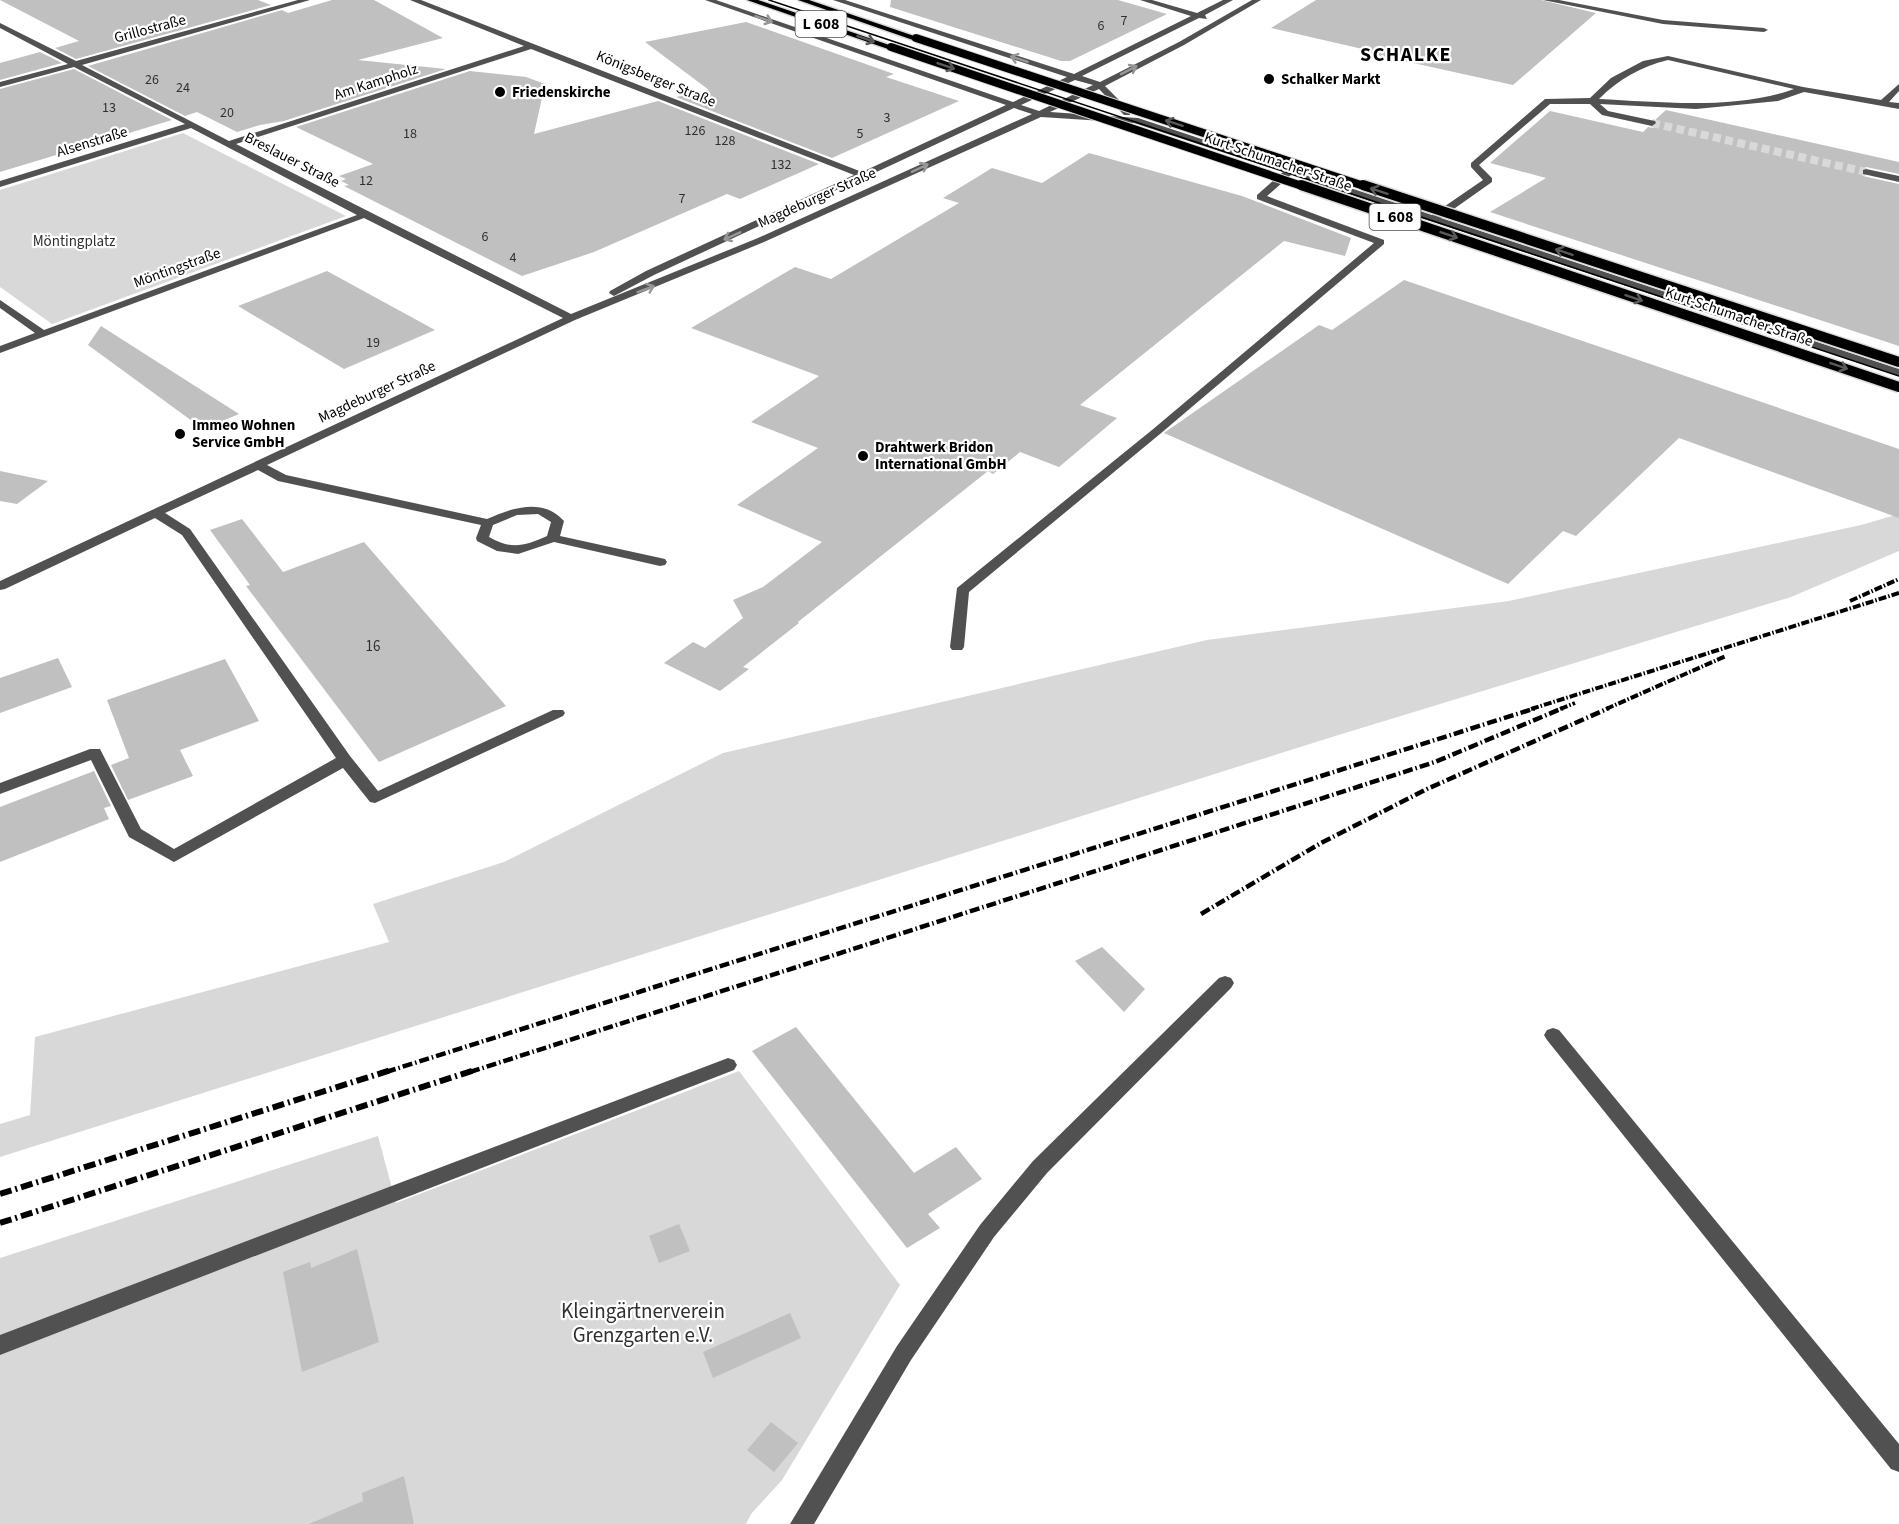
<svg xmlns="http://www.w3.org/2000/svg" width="1899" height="1524" font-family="'Source Sans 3',sans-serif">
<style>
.green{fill:#d8d8d8}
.building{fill:#c0c0c0}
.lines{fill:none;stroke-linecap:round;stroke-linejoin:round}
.minor-tunnel{stroke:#d9d9d9;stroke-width:8;stroke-dasharray:8 4.5;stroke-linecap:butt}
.major-casing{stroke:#dbdbdb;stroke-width:3}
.minor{fill:#515151;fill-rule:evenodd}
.major{fill:#000;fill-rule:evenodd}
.tram{stroke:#000;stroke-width:1.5}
.rail-far2{stroke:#000;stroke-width:4;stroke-dasharray:8 2 1.5 2;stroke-linecap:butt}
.rail-far1{stroke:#000;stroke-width:4.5;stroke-dasharray:10 3 1.5 3;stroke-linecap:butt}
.rail{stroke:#000;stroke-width:6;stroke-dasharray:12 4 2 4;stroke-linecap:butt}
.major-bridge-far1-casing{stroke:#dbdbdb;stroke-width:10;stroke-linecap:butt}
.major-bridge-casing{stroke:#dbdbdb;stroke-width:13;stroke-linecap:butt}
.major-bridge-far1{stroke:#000;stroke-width:8}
.major-bridge{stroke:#000;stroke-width:10}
.oneway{stroke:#979797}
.oneway2{stroke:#595959}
.poi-dot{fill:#000;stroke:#fff;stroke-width:2}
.labels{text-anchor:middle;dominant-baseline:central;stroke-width:4.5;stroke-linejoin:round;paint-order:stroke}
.far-number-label{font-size:14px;fill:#303030}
.far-street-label{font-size:15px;fill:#000;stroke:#fff}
.far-poi-label{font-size:15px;font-weight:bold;fill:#000;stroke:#fff;text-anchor:start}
.far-park-label{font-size:15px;fill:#2f2f2f;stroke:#fff}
.number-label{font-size:15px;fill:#303030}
.shield{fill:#fff;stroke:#4c4c4c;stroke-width:1.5}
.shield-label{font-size:16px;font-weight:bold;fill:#000}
.far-district-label{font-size:20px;font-weight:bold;letter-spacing:1.5px;fill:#000;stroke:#fff}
.near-park-label{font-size:21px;fill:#2f2f2f;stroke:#fff}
</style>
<rect width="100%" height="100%" fill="#fff"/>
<!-- green -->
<g class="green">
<path d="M 183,133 L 346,216 L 52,324 L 0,287 L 0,190 Z"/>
<path d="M 1899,514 L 1899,551 L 1791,597 L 1332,737 L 0,1157 L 0,1124 L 30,1115 L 35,1037 L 389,942 L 373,904 L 504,862 L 723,753 L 1207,640 L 1509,601 L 1861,525 Z"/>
<path d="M 739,1071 L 900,1285 L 782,1480 L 751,1514 L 746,1524 L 0,1524 L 0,1258 L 378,1136 L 396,1203 Z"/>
</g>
<!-- building -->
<g class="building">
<path d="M 0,0 L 258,0 L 271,5 L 76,59 L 55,48 L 79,41 Z"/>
<path d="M 332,0 L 374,0 L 443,38 L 358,60 L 446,69 L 284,121 L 260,125 L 237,132 L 197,112 L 185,116 L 88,66 L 282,10 L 288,13 Z"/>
<path d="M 891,0 L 1118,0 L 1167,14 L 1070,61 L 1061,61 L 890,7 Z"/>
<path d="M 1316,0 L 1541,0 L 1596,13 L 1513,85 L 1363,52 L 1367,50 L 1271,28 Z"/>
<path d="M 746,22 L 894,74 L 886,77 L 959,101 L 832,158 L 676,97 L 709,90 L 645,42 Z"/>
<path d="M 40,52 L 62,63 L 0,80 L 0,63 Z"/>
<path d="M 74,69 L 172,120 L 0,172 L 0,89 Z"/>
<path d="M 470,71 L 526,77 L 545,84 L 534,134 L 658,101 L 819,164 L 740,199 L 727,194 L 594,252 L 522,276 L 344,186 L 349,185 L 341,181 L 346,179 L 339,176 L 373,164 L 296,127 Z"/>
<path d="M 1666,110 L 1899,162 L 1899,174 L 1866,167 L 1861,170 L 1863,176 L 1899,184 L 1899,346 L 1490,212 L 1546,178 L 1490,163 L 1550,111 L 1643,132 L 1648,127 L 1653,128 L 1657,125 L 1656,119 Z"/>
<path d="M 1089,153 L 1242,196 L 1351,238 L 1345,256 L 1284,241 L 1080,405 L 1117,418 L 1059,467 L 1020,452 L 993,474 L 988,471 L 798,622 L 799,623 L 743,667 L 749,669 L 720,691 L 664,663 L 693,642 L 705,648 L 743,618 L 733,600 L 763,587 L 822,542 L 737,505 L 818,448 L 751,422 L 819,376 L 691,328 L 795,267 L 831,279 L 959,203 L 943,198 L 992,168 L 1042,183 Z"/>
<path d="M 327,271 L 435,330 L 344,369 L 238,306 Z"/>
<path d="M 1404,280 L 1899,449 L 1899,518 L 1679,438 L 1576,536 L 1563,531 L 1508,584 L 1164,433 L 1319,325 L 1332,330 Z"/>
<path d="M 101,326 L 239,414 L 203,429 L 88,345 Z"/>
<path d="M 0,471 L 48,481 L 17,504 L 0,501 Z"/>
<path d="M 242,519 L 283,572 L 364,542 L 506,706 L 379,762 L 246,586 L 250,585 L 210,530 Z"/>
<path d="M 58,658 L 72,687 L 0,713 L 0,678 Z"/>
<path d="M 225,659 L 259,721 L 180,750 L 193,776 L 128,800 L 111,765 L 129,758 L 107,700 Z"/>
<path d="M 94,771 L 111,806 L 104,808 L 109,819 L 0,862 L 0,807 Z"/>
<path d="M 1102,947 L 1145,989 L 1124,1012 L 1075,961 Z"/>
<path d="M 796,1027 L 914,1173 L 956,1147 L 982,1179 L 928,1214 L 940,1228 L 907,1248 L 752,1051 Z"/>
<path d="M 679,1224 L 690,1251 L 659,1263 L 649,1236 Z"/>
<path d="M 357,1249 L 379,1342 L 302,1372 L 283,1272 L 310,1262 L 311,1268 Z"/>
<path d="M 790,1313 L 801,1338 L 713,1378 L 703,1352 Z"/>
<path d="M 771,1422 L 798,1443 L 774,1472 L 747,1450 Z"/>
<path d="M 404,1476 L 414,1524 L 309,1524 L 363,1501 L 362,1493 Z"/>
</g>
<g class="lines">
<!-- minor-tunnel -->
<path class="minor-tunnel" d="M 1652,123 L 1866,172"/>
<!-- major casing -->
<g class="major-casing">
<g id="major">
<path d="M 747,0 L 758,0 L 895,47 L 888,49 Z"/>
<path d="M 798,0 L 809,0 L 920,38 L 913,40 Z"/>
</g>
</g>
<!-- minor -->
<g class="minor">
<path d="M 298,0 L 310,0 L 82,65 L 229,141 L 524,46 L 410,0 L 421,0 L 862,172 L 1006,105 L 705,0 L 716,0 L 1013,102 L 1067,77 L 833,0 L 845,0 L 1074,74 L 1191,16 L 1140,0 L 1152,0 L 1197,13 L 1223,0 L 1233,0 L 1205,15 L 1207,19 L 1199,18 L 1082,76 L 1100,82 L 1179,42 L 1252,0 L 1261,0 L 1184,45 L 1105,86 L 1130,111 L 1130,115 L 1124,115 L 1099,89 L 1050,112 L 1138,118 L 1432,215 L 1483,180 L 1471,167 L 1471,163 L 1545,99 L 1590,98 L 1611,78 L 1643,61 L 1668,56 L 1803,87 L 1881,100 L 1899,84 L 1899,91 L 1889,102 L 1899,103 L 1899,109 L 1804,92 L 1778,101 L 1696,109 L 1600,104 L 1608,111 L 1655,121 L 1656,123 L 1652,126 L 1602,115 L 1590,104 L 1550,104 L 1479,165 L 1492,178 L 1492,182 L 1441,218 L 1899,369 L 1899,376 L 1291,175 L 1267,196 L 1384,240 L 1384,244 L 1160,434 L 969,592 L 964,647 L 962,650 L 952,650 L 950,647 L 957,588 L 1152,430 L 1374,243 L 1257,199 L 1257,195 L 1283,172 L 1134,123 L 1041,117 L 764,242 L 575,320 L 267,465 L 286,475 L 487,519 C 512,508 542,497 564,521 L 560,536 L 665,559 L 667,562 L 665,565 L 660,566 L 554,542 L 518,554 L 497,551 L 477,541 L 476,538 L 481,525 L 278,481 L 258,470 L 165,513 L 190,529 L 350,756 L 378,791 L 553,710 L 563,710 L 565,713 L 563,716 L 375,803 L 370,802 L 343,768 L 174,862 L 129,837 L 91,760 L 0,794 L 0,783 L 90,749 L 100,749 L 141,829 L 174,849 L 336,758 L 182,535 L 155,518 L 5,589 L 0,590 L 0,581 L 563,318 L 364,218 L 0,353 L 0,346 L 35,333 L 0,308 L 0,300 L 44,330 L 357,215 L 191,128 L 0,187 L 0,181 L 185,124 L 74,67 L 0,87 L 0,82 L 68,64 L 0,28 L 0,23 L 76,61 ZM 531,49 L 854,175 L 646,271 L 610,291 L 609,293 L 614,296 L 654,275 L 862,178 L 870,179 L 870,175 L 1014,108 L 1032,114 L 758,238 L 571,314 L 236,144 ZM 1668,60 L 1794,89 C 1736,110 1660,102 1599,99 C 1619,79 1640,67 1668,60 ZM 1075,80 L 1093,85 L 1039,111 L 1021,105 ZM 538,514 L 551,522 L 547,536 C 525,546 511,550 489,537 L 493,525 L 517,515 Z"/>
<path d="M 1543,0 L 1559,0 L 1663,20 L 1764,28 L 1768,30 L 1764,32 L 1663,24 Z"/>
<path d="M 1866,169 L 1899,176 L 1899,182 L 1863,174 L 1863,170 Z"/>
<path d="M 1225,976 L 1231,978 L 1234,983 L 1231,988 L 1047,1173 L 994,1237 L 911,1360 L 814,1524 L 790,1524 L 897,1346 L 980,1225 L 1033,1161 L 1219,978 Z"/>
<path d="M 1553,1028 L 1559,1030 L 1899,1444 L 1899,1472 L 1891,1469 L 1547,1040 L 1544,1035 L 1547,1030 Z"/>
<path d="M 728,1058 L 734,1060 L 737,1065 L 734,1070 L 0,1355 L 0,1335 Z"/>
</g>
<!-- major -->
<use href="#major" class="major"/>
<!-- tram -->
<path class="tram" d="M 769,0 L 1899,376"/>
<!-- rail-far2 -->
<g class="rail-far2">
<path d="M 1850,601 L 1899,579"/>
<path d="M 1531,709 L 1899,593"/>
<path d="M 1560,709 L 1575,703"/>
<path d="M 1606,709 L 1726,656"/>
</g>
<!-- rail-far1 -->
<g class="rail-far1">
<path d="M 1201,914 L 1321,843 L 1427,789 L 1609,708"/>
<path d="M 386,1072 L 1536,708"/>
<path d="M 470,1072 L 1435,762 L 1563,708"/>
</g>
<!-- rail -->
<g class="rail">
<path d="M 0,1194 L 391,1070"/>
<path d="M 0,1223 L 475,1070"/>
</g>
<!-- major-bridge-far1 casing -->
<g class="major-bridge-far1-casing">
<g id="major-bridge-far1">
<path d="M 916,38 L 1367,187"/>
<path d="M 891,47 L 1305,187"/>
</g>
</g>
<!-- major-bridge casing -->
<g class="major-bridge-casing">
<g id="major-bridge">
<path d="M 1301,185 L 1899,387"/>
<path d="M 1363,185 L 1899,362"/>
</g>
</g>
<!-- major-bridge-far1 -->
<use href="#major-bridge-far1" class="major-bridge-far1"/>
<!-- major-bridge -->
<use href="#major-bridge" class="major-bridge"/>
</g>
<!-- one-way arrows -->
<defs><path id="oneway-shaft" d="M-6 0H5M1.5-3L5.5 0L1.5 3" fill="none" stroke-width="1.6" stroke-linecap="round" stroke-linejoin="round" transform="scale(1.5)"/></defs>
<g class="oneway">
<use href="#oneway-shaft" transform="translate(764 19) rotate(19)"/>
<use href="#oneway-shaft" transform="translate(1019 59) rotate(-162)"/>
<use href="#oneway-shaft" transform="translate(1129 70) rotate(-27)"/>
<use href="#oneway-shaft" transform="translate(920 168) rotate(-25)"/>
<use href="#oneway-shaft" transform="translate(732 236) rotate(156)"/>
<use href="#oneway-shaft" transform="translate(646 289) rotate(-21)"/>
</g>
<g class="oneway2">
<use href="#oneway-shaft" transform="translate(866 39) rotate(19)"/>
<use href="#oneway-shaft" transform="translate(946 66) rotate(19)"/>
<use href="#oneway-shaft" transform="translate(1174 123) rotate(-162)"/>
<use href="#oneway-shaft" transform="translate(1379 191) rotate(-162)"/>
<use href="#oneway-shaft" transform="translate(1449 235) rotate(19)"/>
<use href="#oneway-shaft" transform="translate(1564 252) rotate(-162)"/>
<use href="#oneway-shaft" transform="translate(1634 298) rotate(19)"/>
<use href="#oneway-shaft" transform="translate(1839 366) rotate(19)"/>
</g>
<!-- markers -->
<g class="poi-dot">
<circle cx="1269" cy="79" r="6"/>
<circle cx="500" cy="92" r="6"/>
<circle cx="180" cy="434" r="6"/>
<circle cx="863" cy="456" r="6"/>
</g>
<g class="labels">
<!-- far-number labels -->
<g class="far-number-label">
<text x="1124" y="21">7</text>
<text x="1101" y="26">6</text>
<text x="152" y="80">26</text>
<text x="183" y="88">24</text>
<text x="109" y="108">13</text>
<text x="227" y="113">20</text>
<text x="887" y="118">3</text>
<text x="695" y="131">126</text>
<text x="410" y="134">18</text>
<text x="860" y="134">5</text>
<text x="725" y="141">128</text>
<text x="781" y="165">132</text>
<text x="366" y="181">12</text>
<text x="682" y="199">7</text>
<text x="485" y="237">6</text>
<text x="513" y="258">4</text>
<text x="373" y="343">19</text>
</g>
<!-- far-street labels -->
<g class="far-street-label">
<text transform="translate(150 29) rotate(-15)">Grillostraße</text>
<text transform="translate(656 79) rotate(22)">Königsberger Straße</text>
<text transform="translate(376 82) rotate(-18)">Am Kampholz</text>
<text transform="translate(92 142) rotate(-17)">Alsenstraße</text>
<text transform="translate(292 160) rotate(27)">Breslauer Straße</text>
<text transform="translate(1278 162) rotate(19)">Kurt-Schumacher-Straße</text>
<text transform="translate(817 198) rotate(-24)">Magdeburger Straße</text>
<text transform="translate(177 268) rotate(-20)">Möntingstraße</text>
<text transform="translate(1739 317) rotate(19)">Kurt-Schumacher-Straße</text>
<text transform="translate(377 392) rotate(-25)">Magdeburger Straße</text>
</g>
<!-- far-poi labels -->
<g class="far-poi-label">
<text x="1281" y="79">Schalker Markt</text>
<text x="512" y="92">Friedenskirche</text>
<text x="192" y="425">Immeo Wohnen<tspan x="192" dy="17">Service GmbH</tspan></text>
<text x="875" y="447">Drahtwerk Bridon<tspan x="875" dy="17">International GmbH</tspan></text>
</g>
<!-- far-park labels -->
<g class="far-park-label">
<text x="74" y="241">Möntingplatz</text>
</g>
<!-- number labels -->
<g class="number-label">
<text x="373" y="646">16</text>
</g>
<!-- shield labels -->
<g class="shield">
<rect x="795.5" y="11" width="51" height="26" rx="4.5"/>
<rect x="1369.5" y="204" width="51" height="26" rx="4.5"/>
</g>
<g class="shield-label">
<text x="821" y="24">L 608</text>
<text x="1395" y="217">L 608</text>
</g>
<!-- far-district labels -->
<g class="far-district-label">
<text x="1406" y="55">SCHALKE</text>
</g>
<!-- near-park labels -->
<g class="near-park-label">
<text x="643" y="1311">Kleingärtnerverein<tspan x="643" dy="24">Grenzgarten e.V.</tspan></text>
</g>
</g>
</svg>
